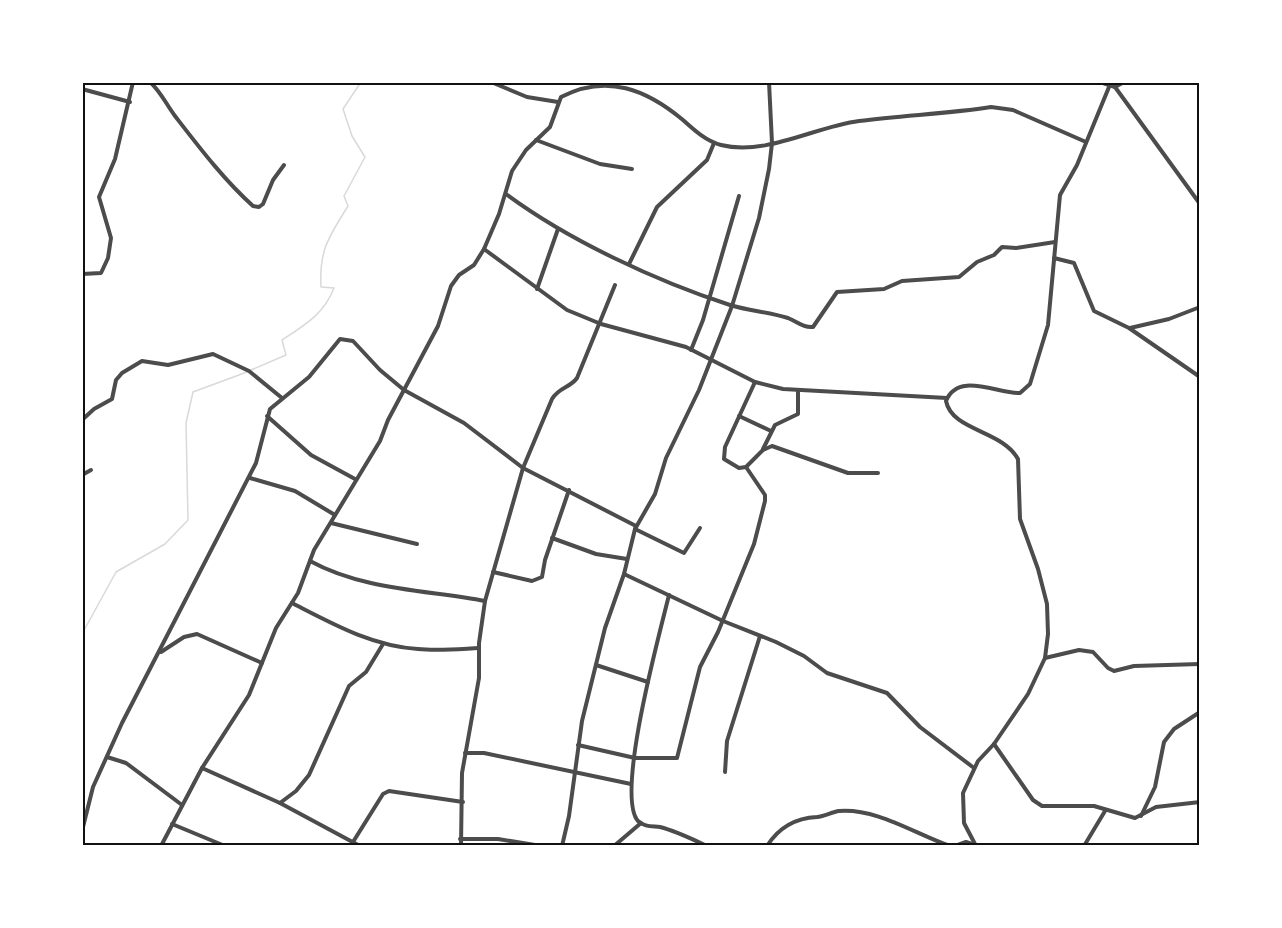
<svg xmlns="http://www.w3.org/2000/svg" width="1282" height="928" font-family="Karla,sans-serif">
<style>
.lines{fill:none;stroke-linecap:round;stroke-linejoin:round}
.stream{stroke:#d9d9d9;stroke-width:1.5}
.minor{stroke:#4c4c4c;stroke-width:4}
.neatline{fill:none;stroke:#111;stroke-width:2}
</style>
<rect width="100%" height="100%" fill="#fff"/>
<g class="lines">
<!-- stream -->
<g class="stream">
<path d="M 251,370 L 286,355 L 282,340 C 305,325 324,314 334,288 L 321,287 C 319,249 329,237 348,206 L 344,196 L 365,157 L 352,136 L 343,109 L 361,82"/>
<path d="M 82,634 L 116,572 L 165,544 L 188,520 L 186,423 L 193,392 L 247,372"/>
</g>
<!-- minor -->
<g class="minor">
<path d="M 150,82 C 161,92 166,104 175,116 C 199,147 224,180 253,206 L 259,207 L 263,204 L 273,180 L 284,165"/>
<path d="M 491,82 L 527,97 L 558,102"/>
<path d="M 1100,82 L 1115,87 L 1124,82"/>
<path d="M 1115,87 L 1200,204"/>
<path d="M 82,89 L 130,102"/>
<path d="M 536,140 L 600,164 L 632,169"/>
<path d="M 506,194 C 568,240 656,281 730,305 C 749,311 769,312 788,318 C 798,322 803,328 813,327 L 837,292 L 884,289 L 902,281 L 959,277 L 977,262 L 994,255 L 1002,247 L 1016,248 L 1055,242"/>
<path d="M 484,249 L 567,310 L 601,324 L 686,347 L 755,382 L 783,389 L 947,398"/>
<path d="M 1054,258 L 1074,263 L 1094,311 L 1129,328 L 1200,377"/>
<path d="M 629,264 L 657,207 L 707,160 L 714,143"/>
<path d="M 82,274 L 101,273 L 108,258 L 111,238 L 99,197 L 115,159 L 133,82"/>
<path d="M 537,289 L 558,229"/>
<path d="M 1130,328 L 1169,319 L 1200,307"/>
<path d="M 691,350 L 703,320 L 739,196"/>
<path d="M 755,382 L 725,447 L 724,459 L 739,468 L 746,467 L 763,450 L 772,446 L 848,473 L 878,473"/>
<path d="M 267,416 L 311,455 L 355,479"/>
<path d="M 739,416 L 771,431"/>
<path d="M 82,420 L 94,409 L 112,399 L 116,380 L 122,373 L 142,361 L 168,365 L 213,354 L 249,371 L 282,398"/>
<path d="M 763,449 L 775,425 L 798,414 L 798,390"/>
<path d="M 82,475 L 91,470"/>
<path d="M 250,478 L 295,491 L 335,515"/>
<path d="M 331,523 L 417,544"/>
<path d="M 635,529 L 684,553 L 700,528"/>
<path d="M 552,538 L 596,554 L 627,559"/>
<path d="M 310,561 C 363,590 426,590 485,601"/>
<path d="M 493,572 L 532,581 L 542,577 L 545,560 L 569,490"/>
<path d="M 624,574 L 723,621 L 776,642 L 804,656 L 827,673 L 887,693 L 920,727 L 974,768"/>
<path d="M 669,595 C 660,632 615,795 638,821 C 644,827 652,826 660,827 C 676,831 692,839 707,846"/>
<path d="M 292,603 C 333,624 372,646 418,649 C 438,651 459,649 479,648"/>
<path d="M 161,652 L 184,637 L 197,634 L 262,663"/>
<path d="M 1045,658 L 1079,650 L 1093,652 L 1108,668 L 1114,671 L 1134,666 L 1200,664"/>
<path d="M 596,665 L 648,682"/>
<path d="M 994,744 L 1033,800 L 1042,806 L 1094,806 L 1135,818 L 1156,807 L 1200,802"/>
<path d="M 578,745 L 635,758 L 677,758 L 700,667 L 718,632 L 754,544 L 765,501 L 765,495 L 746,467"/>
<path d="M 465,753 L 484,753 L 631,784"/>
<path d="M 107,757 L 126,763 L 182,805"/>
<path d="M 202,768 L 280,803 L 360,846"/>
<path d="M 725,772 L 727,741 L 760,636"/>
<path d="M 280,803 L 296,791 L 309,775 L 349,686 L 366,672 L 383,644"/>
<path d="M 1141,816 L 1155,787 L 1164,742 L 1174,729 L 1200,712"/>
<path d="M 172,824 L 225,846"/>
<path d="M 82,831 L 93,787 L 122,723 L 256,463 L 270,409 L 309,377 L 340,339 L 353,341 L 380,370 L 404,390 L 464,423 L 523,468 L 636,526"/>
<path d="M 460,839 L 498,839 L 541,846"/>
<path d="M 353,842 L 383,794 L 389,791 L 463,802"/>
<path d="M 161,846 L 202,768 L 249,695 L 276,628 L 298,593 L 314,550 L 380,441 L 388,420 L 438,326 L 451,286 L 459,275 L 474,265 L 484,249 L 499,214 L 512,171 L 526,150 L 550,127 L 561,97 C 607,73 647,90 683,120 C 694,130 706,141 721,145 C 766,156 814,127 859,121 C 903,115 947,114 991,107 L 1013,110 L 1086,142"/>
<path d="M 461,846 L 462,773 L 479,678 L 479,643 L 485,601 L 523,468 L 552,399 C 559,387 570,388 577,378 L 615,285"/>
<path d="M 562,846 L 569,816 L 582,721 L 605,628 L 624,574 L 635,529 L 655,494 L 666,458 L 699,390 L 732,306 L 759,218 L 769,169 L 772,143 L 769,82"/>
<path d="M 614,846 L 641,823"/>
<path d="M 767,846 C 779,827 796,818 817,817 C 825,816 832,812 839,811 C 877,808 915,834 950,846"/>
<path d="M 955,846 L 966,842 L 975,845"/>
<path d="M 976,846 L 964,823 L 963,793 L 978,761 L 994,744 L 1028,694 L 1045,658 L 1048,634 L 1047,604 L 1038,569 L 1020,519 L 1018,459 C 1002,430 952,431 946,401 C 958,371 998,394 1020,393 L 1030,384 L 1048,325 L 1060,195 L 1077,165 L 1109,87"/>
<path d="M 1084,846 L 1105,811"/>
</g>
</g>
<!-- border -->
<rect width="1282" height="928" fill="none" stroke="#ffffff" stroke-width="168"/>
<rect x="84" y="84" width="1114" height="760" class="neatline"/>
</svg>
